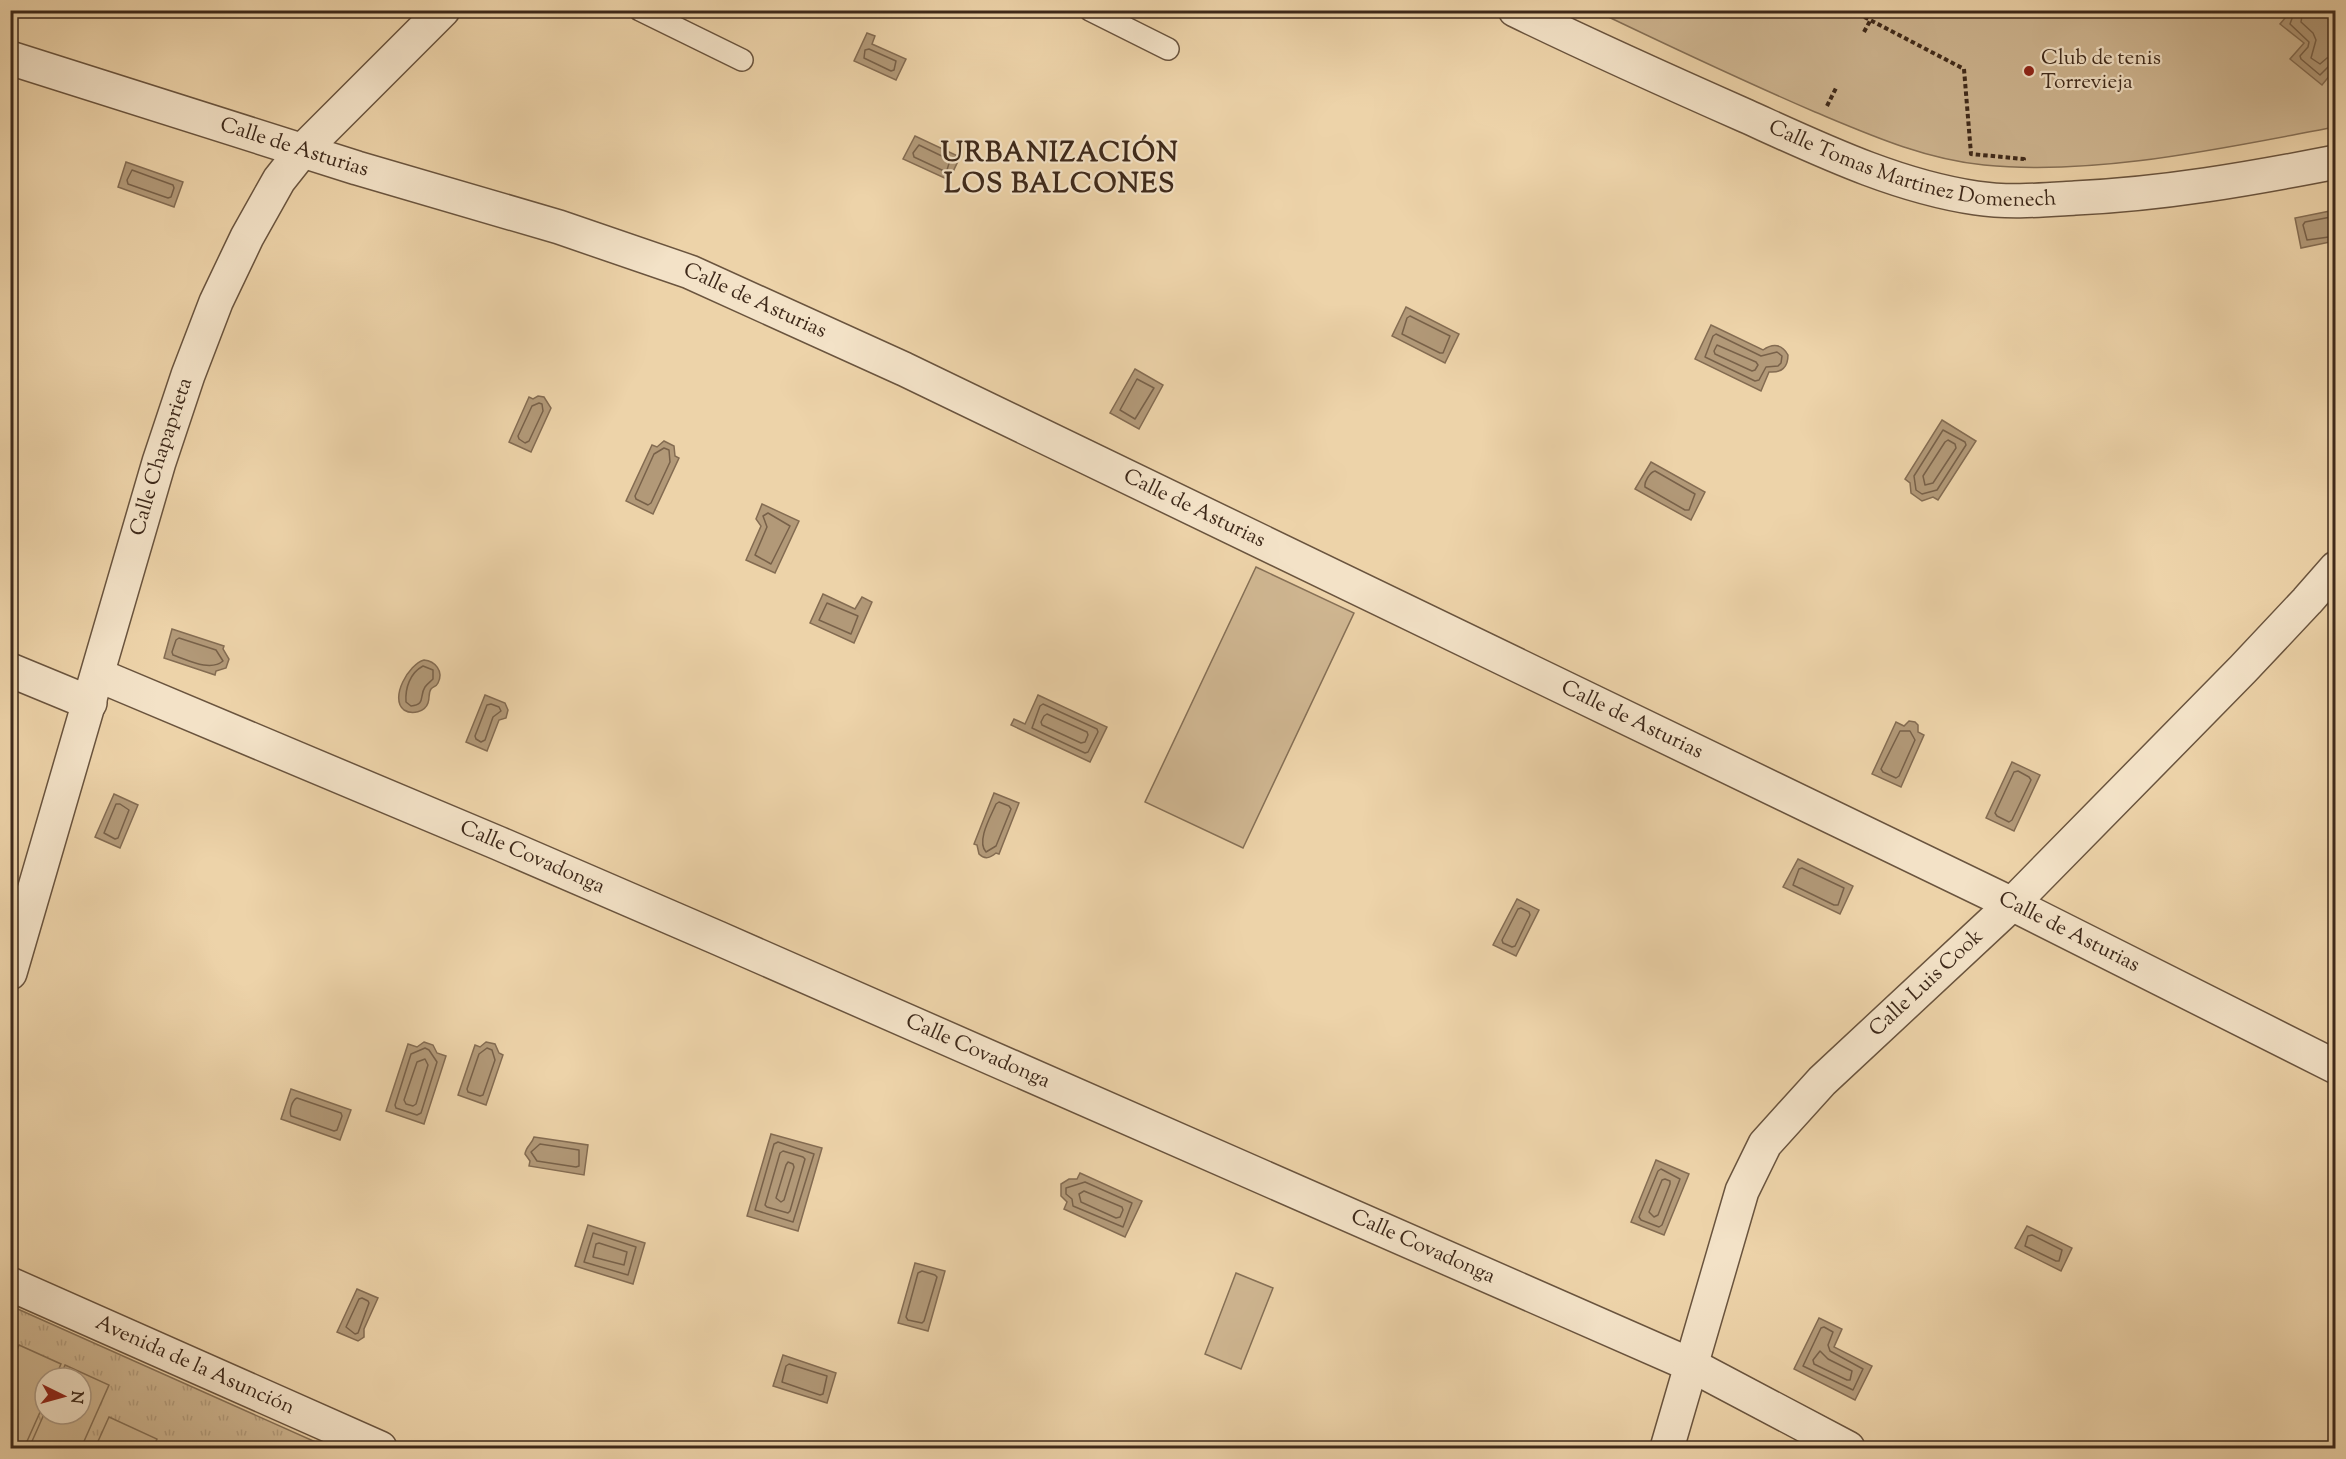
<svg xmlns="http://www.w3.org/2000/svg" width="2346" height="1459" font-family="'Sorts Mill Goudy',serif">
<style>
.park{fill:url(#park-tufts);stroke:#867056;stroke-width:1.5;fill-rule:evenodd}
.pitch{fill:#cfb691;stroke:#867056;stroke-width:1.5}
.water{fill:#b29978;stroke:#846c52;stroke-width:1.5}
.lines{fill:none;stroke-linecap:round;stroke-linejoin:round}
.shore{stroke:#786149;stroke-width:1.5}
.lane-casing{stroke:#6a543e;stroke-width:24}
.street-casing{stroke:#6a543e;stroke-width:36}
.path{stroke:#3e291a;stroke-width:4;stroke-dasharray:4.5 3;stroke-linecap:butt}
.lane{stroke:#f3e2c7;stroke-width:21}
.street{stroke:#f3e2c7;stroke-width:33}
.poi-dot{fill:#8f2418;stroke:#f3e2c7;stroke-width:2}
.labels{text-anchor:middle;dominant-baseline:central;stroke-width:4.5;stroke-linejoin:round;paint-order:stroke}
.poi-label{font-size:21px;fill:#3e291a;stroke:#f3e2c7;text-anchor:start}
.street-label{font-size:21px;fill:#3e291a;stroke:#f3e2c7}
.district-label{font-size:27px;font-weight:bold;letter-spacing:1.5px;fill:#3e291a;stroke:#f3e2c7}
</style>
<defs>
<pattern id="park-tufts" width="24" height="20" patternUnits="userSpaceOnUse" patternTransform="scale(1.5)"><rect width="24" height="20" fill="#cfb691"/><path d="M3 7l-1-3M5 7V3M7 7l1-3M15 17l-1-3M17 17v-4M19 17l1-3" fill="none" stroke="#b39c7c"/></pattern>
</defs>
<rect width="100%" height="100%" fill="#edd3a9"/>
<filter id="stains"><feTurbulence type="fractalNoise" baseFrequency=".00333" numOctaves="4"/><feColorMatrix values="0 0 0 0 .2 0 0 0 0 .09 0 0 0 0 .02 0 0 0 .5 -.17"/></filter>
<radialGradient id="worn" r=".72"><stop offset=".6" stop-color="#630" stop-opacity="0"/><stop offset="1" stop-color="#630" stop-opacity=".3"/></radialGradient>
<!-- park -->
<path class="park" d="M 11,1306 L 329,1448 L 11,1448 ZM 45,1378 L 81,1378 L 81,1414 L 45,1414 Z"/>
<!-- pitch -->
<g class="pitch">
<path d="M 1596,11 L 2335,11 L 2335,127 C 2223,148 2098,176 1984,165 C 1924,159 1870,135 1815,112 C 1741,80 1669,46 1596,11 Z"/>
<path d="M 1256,567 L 1354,613 L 1243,848 L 1145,802 Z"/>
<path d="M 1236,1273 L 1273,1288 L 1241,1369 L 1205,1354 Z"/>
<path d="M 19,1345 L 61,1364 L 55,1378 L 45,1378 L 45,1401 L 24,1448 L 11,1448 L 11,1364 Z"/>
<path d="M 65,1365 L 109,1385 L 81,1448 L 29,1448 L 45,1412 L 45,1414 L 81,1414 L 81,1378 L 60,1378 Z"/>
<path d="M 109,1417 L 157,1439 L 153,1448 L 95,1448 Z"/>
</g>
<!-- water -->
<g class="water">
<path d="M 2291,11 L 2335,11 L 2335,69 L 2322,85 L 2290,59 L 2304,43 L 2280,24 Z"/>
<path d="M 867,33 L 875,36 L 872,44 L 906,59 L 896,80 L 854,61 Z"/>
<path d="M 915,136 L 960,157 L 949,180 L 903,159 Z"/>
<path d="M 126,162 L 183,182 L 174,207 L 118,187 Z"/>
<path d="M 2335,210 L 2335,241 L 2301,248 L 2295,218 Z"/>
<path d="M 1406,307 L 1459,334 L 1445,363 L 1392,336 Z"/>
<path d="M 1711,325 L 1763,350 C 1773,343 1782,344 1788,355 C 1788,367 1782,373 1769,372 L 1761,391 L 1695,359 Z"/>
<path d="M 1135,369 L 1163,385 L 1139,429 L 1110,413 Z"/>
<path d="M 538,396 L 544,397 L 551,408 L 531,452 L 509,442 L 529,397 L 533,399 Z"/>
<path d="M 1942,420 L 1976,441 L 1938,500 L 1933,497 L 1922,501 L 1911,493 L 1910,483 L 1905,479 Z"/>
<path d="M 664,441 L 674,446 L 675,456 L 679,458 L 653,514 L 626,501 L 652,445 L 657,447 Z"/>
<path d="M 1651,462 L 1705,492 L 1691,520 L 1635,489 Z"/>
<path d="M 762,504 L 799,521 L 775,573 L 746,560 L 761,526 L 756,519 Z"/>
<path d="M 823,594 L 855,609 L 862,597 L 872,602 L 854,643 L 810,623 Z"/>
<path d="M 172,629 L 224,646 L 223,649 L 229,659 L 226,668 L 216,671 L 215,675 L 164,658 Z"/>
<path d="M 424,660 C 435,661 444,671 438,683 C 436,687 434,686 431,689 C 428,693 430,698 428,703 C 425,712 412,715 404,710 C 389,698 409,664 424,660 Z"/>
<path d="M 485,695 L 505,703 L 508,710 L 506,718 L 499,720 L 487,751 L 466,742 Z"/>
<path d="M 1038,695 L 1107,727 L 1090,762 L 1011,725 L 1014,719 L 1025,724 Z"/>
<path d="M 1909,721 L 1915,722 L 1918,725 L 1918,732 L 1924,735 L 1901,787 L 1872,774 L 1896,722 L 1904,726 Z"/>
<path d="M 2012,762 L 2040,775 L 2014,831 L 1986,818 Z"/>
<path d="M 994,793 L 1019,803 L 999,854 L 996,853 C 990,858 985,860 979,854 L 977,845 L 974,844 Z"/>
<path d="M 114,794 L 138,805 L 120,848 L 95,837 Z"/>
<path d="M 1798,859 L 1853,886 L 1840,914 L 1783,887 Z"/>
<path d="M 1517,899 L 1539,910 L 1516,956 L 1493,945 Z"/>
<path d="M 424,1042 L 433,1045 L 437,1053 L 446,1056 L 424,1124 L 386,1111 L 408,1044 L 417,1047 Z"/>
<path d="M 486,1042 L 495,1044 L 499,1053 L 503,1055 L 486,1105 L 458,1095 L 475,1045 L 480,1047 Z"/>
<path d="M 291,1089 L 351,1110 L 340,1140 L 281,1119 Z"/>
<path d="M 771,1134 L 822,1148 L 798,1231 L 747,1216 Z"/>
<path d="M 534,1137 L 588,1145 L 584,1175 L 529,1166 L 530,1161 L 525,1154 C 526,1146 532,1144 534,1137 Z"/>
<path d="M 1656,1160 L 1689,1174 L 1664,1235 L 1631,1222 Z"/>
<path d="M 1080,1173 L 1142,1201 L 1125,1237 L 1064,1209 L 1067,1202 L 1061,1196 L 1061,1184 L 1069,1179 L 1077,1179 Z"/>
<path d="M 588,1225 L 645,1243 L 633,1284 L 575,1266 Z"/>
<path d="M 2027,1226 L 2072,1248 L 2061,1271 L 2015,1248 Z"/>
<path d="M 915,1263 L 945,1271 L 928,1331 L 898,1323 Z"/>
<path d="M 357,1289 L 378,1298 L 364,1329 L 364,1337 L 358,1341 L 337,1332 Z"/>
<path d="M 1819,1318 L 1842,1329 L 1834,1347 L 1872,1366 L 1855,1400 L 1794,1369 Z"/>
<path d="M 783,1355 L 836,1373 L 827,1403 L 773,1386 Z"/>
</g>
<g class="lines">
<!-- shore -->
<g class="shore">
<path d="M 2295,10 L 2290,24 L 2309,42 L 2308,47 L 2300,56 L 2301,59 L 2320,75 L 2330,65 L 2336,64"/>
<path d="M 2303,10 L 2301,22 L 2313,33 L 2316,40 L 2311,58 L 2320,64 L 2327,58 L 2336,57"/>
<path d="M 869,49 L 896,61 L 894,70 L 891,71 L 864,58 L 865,50 Z"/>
<path d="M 919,145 L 950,160 L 947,170 L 944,171 L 914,157 L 913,153 Z"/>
<path d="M 132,170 L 173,185 L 174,188 L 171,197 L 168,198 L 128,184 L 127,180 Z"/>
<path d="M 2336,216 L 2305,222 L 2303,225 L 2307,240 L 2336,236"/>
<path d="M 1410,316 L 1450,336 L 1443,353 L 1440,353 L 1402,334 L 1407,318 Z"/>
<path d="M 1716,334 L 1761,356 L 1777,352 L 1782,356 L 1781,363 L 1778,366 L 1766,367 L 1759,380 L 1755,381 L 1705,357 L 1713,336 Z"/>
<path d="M 1717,345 L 1756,362 L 1758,365 L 1755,370 L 1752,371 L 1715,354 L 1714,351 Z"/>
<path d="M 1137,379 L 1154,388 L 1135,419 L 1120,410 Z"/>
<path d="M 539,403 L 542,404 L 543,411 L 529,441 L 525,443 L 519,439 L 518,436 L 532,406 Z"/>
<path d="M 1943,430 L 1965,442 L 1966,445 L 1937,490 L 1922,494 L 1916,490 L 1914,476 Z"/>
<path d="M 1948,440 L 1955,444 L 1956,448 L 1933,483 L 1925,485 L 1923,476 L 1945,442 Z"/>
<path d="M 664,448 L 669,450 L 670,462 L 651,503 L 648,505 L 636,499 L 635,496 L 654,454 Z"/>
<path d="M 1655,471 L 1695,494 L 1689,510 L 1685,510 L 1645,487 C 1644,482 1650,472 1655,471 Z"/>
<path d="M 768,513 L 790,526 L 771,564 L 755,555 L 767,527 L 763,516 Z"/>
<path d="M 827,603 L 858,616 L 851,634 L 819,620 Z"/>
<path d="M 179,638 L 216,650 L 223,661 C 210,672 188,660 173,655 L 172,652 L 176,640 Z"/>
<path d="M 423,666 L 433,670 L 433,679 C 430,682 427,684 425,687 C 419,696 426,705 411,706 L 406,702 C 405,688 410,673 423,666 Z"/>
<path d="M 491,704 L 499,707 L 501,711 L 493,717 L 485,740 L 481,742 L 476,739 L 475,736 L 487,705 Z"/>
<path d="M 1043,704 L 1097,729 L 1098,732 L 1088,752 L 1085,753 L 1032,728 L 1040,706 Z"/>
<path d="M 1047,714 L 1087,732 L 1088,735 L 1085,742 L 1081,743 L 1042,725 L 1041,722 L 1044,716 Z"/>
<path d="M 1900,731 L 1910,731 L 1915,740 L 1899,776 L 1896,778 L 1883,772 L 1881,769 Z"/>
<path d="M 2018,771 L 2029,777 L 2031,780 L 2012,820 L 2009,822 L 1997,816 L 1995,813 L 2014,772 Z"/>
<path d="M 999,802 L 1009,806 L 1011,809 L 996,846 L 986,852 C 976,841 991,816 996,804 Z"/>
<path d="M 116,804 L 120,804 L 129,810 L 118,838 L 115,839 L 104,833 Z"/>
<path d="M 1802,868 L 1844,888 L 1838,905 L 1834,905 L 1793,885 L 1799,869 Z"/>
<path d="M 1521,908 L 1529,912 L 1530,915 L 1515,946 L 1512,947 L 1503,943 L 1502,940 L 1518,909 Z"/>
<path d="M 425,1048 L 429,1050 L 437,1062 L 421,1113 L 417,1115 L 396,1108 L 395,1105 L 411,1054 Z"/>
<path d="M 487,1048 L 492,1050 L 495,1060 L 483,1095 L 480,1096 L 468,1092 L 467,1089 L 479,1054 Z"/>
<path d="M 425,1059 L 428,1065 L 416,1104 L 413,1106 L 406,1104 L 404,1100 L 417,1062 Z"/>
<path d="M 297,1098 L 341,1113 L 342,1116 L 337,1130 L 334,1131 L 291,1116 C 289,1111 292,1100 297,1098 Z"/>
<path d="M 778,1142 L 814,1154 L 793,1222 L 755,1210 L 774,1144 Z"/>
<path d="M 540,1144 L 579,1150 L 579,1166 L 576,1167 L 537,1161 L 531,1152 Z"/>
<path d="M 783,1151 L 803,1157 L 805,1159 L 790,1211 L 788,1213 L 767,1207 L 765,1205 L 780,1153 Z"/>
<path d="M 788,1162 L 793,1164 L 794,1167 L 784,1200 L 781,1202 L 776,1198 L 786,1165 Z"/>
<path d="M 1661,1169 L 1680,1179 L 1662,1225 L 1659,1227 L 1641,1220 L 1639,1217 L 1658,1171 Z"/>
<path d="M 1665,1179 L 1670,1181 L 1670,1184 L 1658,1215 L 1654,1217 L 1649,1212 L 1662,1180 Z"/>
<path d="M 1085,1182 L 1132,1203 L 1123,1227 L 1073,1206 L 1072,1199 L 1066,1194 L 1066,1188 Z"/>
<path d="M 1084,1191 L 1122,1207 L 1123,1210 L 1120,1217 L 1116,1218 L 1081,1202 L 1079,1194 Z"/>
<path d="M 593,1233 L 636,1247 L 628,1275 L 584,1262 Z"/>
<path d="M 2032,1235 L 2062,1250 L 2059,1261 L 2056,1261 L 2025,1246 L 2028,1236 Z"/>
<path d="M 599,1243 L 627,1252 L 624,1265 L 593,1257 L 596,1244 Z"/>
<path d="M 922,1271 L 935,1275 L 937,1277 L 924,1321 L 922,1323 L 908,1320 L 906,1317 L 918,1273 Z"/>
<path d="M 362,1298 L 368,1301 L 369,1303 L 358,1333 L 355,1334 L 346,1327 L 359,1299 Z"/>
<path d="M 1824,1327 L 1833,1332 L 1828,1345 L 1830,1351 L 1863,1369 L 1853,1390 L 1803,1366 L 1821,1328 Z"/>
<path d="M 1820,1351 L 1828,1359 L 1852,1371 L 1850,1380 L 1847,1380 L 1814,1364 L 1813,1360 Z"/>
<path d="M 789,1364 L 827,1376 L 823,1394 L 820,1395 L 782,1382 L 786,1366 Z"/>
</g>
<!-- lane casing -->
<g class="lane-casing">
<g id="lane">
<path d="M 640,10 L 742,60"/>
<path d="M 1090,10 L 1168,49"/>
</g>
</g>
<!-- street casing -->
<g class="street-casing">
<g id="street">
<path id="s1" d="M 1515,10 C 1591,47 1669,82 1746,116 C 1819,149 1895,186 1976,198 C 2009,203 2042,200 2075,198 C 2163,194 2249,179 2336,162"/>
<path id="s2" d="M 10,58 L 357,168 L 559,227 L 690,272 L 904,369 L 2012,904 L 2336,1067"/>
<path d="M 10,670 L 90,703"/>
<path id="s3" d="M 98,675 L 498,843 L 718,938 L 1691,1365 L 1848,1448"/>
<path id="s4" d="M 10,973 L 159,462 L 188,375 L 216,302 L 247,237 L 279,180 L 302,151 L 443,10"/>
<path id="s5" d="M 10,1284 L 380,1448"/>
<path id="s6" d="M 1667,1448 L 1742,1191 L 1765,1144 L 1822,1081 L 2012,904 L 2243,669 L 2307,601 L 2336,568"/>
</g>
</g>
<!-- path -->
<g class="path">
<path d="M 1851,10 L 1964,69 L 1971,154 L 2024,159 L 2023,162"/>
<path d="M 1864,32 L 1870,21"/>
<path d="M 1827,106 L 1836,88"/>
</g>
<!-- lane -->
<use href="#lane" class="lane"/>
<!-- street -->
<use href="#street" class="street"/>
</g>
<!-- markers -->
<circle class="poi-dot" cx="2029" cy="71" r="6"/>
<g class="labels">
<!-- poi labels -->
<g class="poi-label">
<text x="2041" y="59">Club de tenis<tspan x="2041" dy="24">Torrevieja</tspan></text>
</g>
<!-- street labels -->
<g class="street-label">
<text stroke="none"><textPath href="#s2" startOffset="298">Calle de Asturias</textPath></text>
<text stroke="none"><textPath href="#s1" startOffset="430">Calle Tomas Martinez Domenech</textPath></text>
<text stroke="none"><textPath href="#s2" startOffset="784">Calle de Asturias</textPath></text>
<text stroke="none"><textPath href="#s4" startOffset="538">Calle Chapaprieta</textPath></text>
<text stroke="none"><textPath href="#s2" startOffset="1270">Calle de Asturias</textPath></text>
<text stroke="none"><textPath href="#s2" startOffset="1756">Calle de Asturias</textPath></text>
<text stroke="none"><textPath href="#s3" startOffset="471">Calle Covadonga</textPath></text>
<text stroke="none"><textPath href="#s2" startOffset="2242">Calle de Asturias</textPath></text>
<text stroke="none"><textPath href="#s6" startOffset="548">Calle Luis Cook</textPath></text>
<text stroke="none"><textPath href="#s3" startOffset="957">Calle Covadonga</textPath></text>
<text stroke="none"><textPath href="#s3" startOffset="1443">Calle Covadonga</textPath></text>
<text stroke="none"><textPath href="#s5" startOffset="202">Avenida de la Asunción</textPath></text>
</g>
<!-- district labels -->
<g class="district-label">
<text x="1060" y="154">URBANIZACIÓN<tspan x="1060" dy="31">LOS BALCONES</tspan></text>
</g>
</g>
<!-- margin -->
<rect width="2346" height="1459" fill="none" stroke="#edd3a9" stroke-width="36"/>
<rect x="12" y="12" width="2322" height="1435" fill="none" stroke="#3e291a" stroke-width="3"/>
<rect x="18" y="18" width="2310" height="1423" fill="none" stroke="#3e291a" stroke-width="1.5"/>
<!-- north arrow -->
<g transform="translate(63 1396) rotate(95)"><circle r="28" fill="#f3e2c7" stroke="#ab9882" stroke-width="1.5"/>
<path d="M0-4.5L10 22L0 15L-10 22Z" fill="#8f2418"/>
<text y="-9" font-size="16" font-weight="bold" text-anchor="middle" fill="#3e291a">N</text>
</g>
<rect width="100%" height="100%" filter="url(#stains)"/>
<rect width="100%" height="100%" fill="url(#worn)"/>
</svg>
